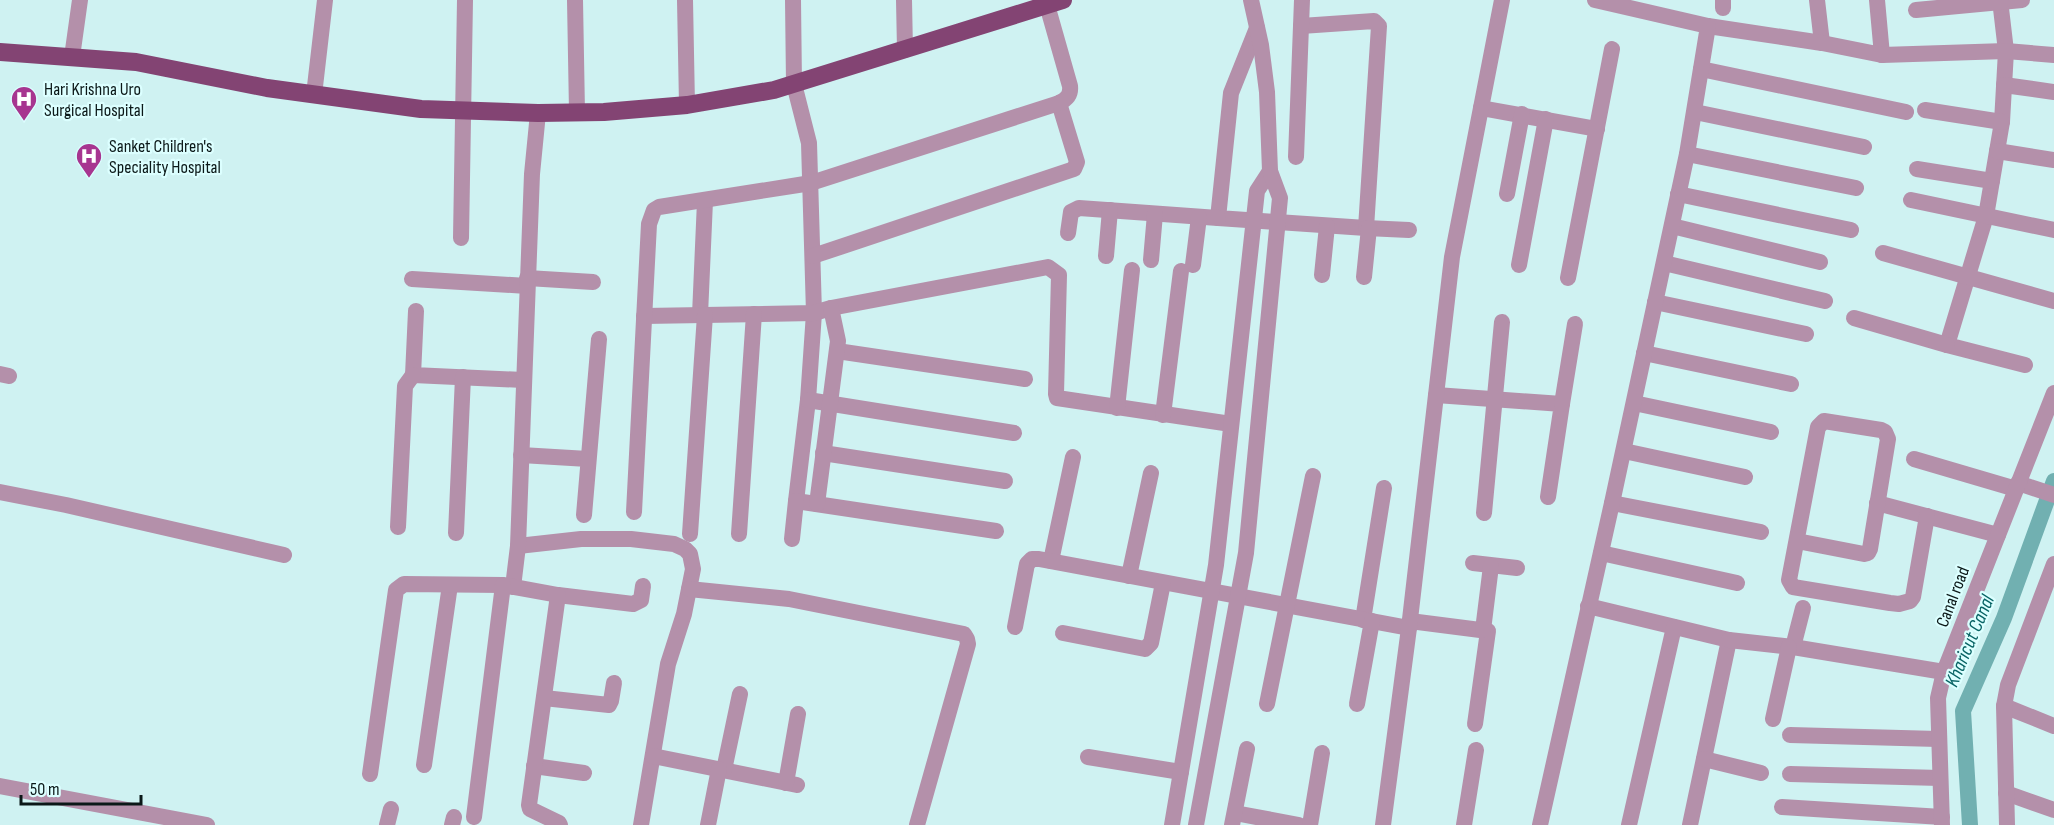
<svg xmlns="http://www.w3.org/2000/svg" width="2054" height="825" font-family="'Sofia Sans Condensed',sans-serif">
<style>
.lines{fill:none;stroke-linecap:round;stroke-linejoin:round}
.canal{stroke:#71b0b1;stroke-width:16}
.minor{stroke:#b490aa;stroke-width:16}
.major{stroke:#834473;stroke-width:18}
.labels{text-anchor:middle;dominant-baseline:central;stroke-width:4.5;stroke-linejoin:round;paint-order:stroke}
.poi-label{font-size:18px;fill:#0b1818;stroke:#dcffff;text-anchor:start}
.street-label{font-size:18px;fill:#0b1818;stroke:#dcffff}
.water-label{font-size:20px;font-style:italic;fill:#086465;stroke:#dcffff}
</style>
<rect width="100%" height="100%" fill="#cff2f2"/>
<g class="lines">
<!-- canal -->
<path class="canal" d="M 1970,825 L 1963,711 L 2004,618 L 2054,481"/>
<!-- minor -->
<g class="minor">
<path d="M 575,0 L 577,112"/>
<path d="M 685,0 L 687,105"/>
<path d="M 793,0 L 794,84 L 809,143 L 814,313 L 808,400 L 796,501 L 996,531"/>
<path d="M 904,0 L 905,50"/>
<path d="M 1817,0 L 1822,43"/>
<path d="M 1877,0 L 1882,55"/>
<path d="M 2000,0 L 2006,51 L 2002,122 L 1986,216 L 1947,345 L 2025,365"/>
<path d="M 1723,8 L 1723,0"/>
<path d="M 1916,10 L 2022,0"/>
<path d="M 1708,26 L 1822,43 L 1882,55 L 2006,51 L 2054,55"/>
<path d="M 1257,28 L 1231,93 L 1218,218 L 1366,228 L 1379,26 L 1374,21 L 1301,26"/>
<path d="M 72,57 L 80,0"/>
<path d="M 1701,69 L 1906,112"/>
<path d="M 2004,85 L 2054,92"/>
<path d="M 314,95 L 325,0"/>
<path d="M 1481,108 L 1597,129"/>
<path d="M 1925,110 L 2002,122"/>
<path d="M 1695,112 L 1864,147"/>
<path d="M 1997,151 L 2054,160"/>
<path d="M 1687,154 L 1856,188"/>
<path d="M 1296,157 L 1302,0"/>
<path d="M 1917,169 L 1992,181"/>
<path d="M 1507,194 L 1522,114"/>
<path d="M 1678,194 L 1851,230"/>
<path d="M 1911,200 L 2054,230"/>
<path d="M 1672,226 L 1820,262"/>
<path d="M 1366,228 L 1409,230"/>
<path d="M 1068,233 L 1071,212 L 1079,208 L 1218,218"/>
<path d="M 461,238 L 465,0"/>
<path d="M 1883,253 L 2054,301"/>
<path d="M 813,256 L 1074,169 L 1077,162 L 1059,103"/>
<path d="M 1106,256 L 1110,210"/>
<path d="M 1151,260 L 1155,214"/>
<path d="M 1664,263 L 1825,301"/>
<path d="M 1193,265 L 1199,217"/>
<path d="M 1519,265 L 1546,119"/>
<path d="M 1322,275 L 1327,226"/>
<path d="M 1364,277 L 1369,228"/>
<path d="M 527,278 L 593,282"/>
<path d="M 1568,278 L 1612,49"/>
<path d="M 412,279 L 527,286"/>
<path d="M 1655,302 L 1806,334"/>
<path d="M 416,311 L 413,375 L 523,380"/>
<path d="M 700,315 L 705,201"/>
<path d="M 644,316 L 814,313 L 831,308 L 1048,267 L 1059,275 L 1056,394 L 1057,398 L 1231,424"/>
<path d="M 1854,318 L 1947,345"/>
<path d="M 837,351 L 1025,379"/>
<path d="M 1644,353 L 1791,384"/>
<path d="M 0,374 L 9,376"/>
<path d="M 1436,395 L 1562,404 L 1548,497"/>
<path d="M 808,400 L 1014,433"/>
<path d="M 1634,403 L 1771,432"/>
<path d="M 1562,404 L 1575,324"/>
<path d="M 1117,408 L 1132,270"/>
<path d="M 1163,415 L 1181,271"/>
<path d="M 1624,451 L 1745,477"/>
<path d="M 823,453 L 1005,481"/>
<path d="M 521,455 L 588,459"/>
<path d="M 1914,459 L 2016,489"/>
<path d="M 2018,483 L 2054,495"/>
<path d="M 0,492 L 66,505 L 284,555"/>
<path d="M 1612,503 L 1761,532"/>
<path d="M 1877,503 L 1998,535"/>
<path d="M 817,504 L 838,341 L 831,308"/>
<path d="M 634,512 L 649,224 L 654,210 L 659,207 L 811,183 L 1059,103 C 1067,99 1071,95 1070,86 L 1047,5"/>
<path d="M 1484,513 L 1502,322"/>
<path d="M 584,515 L 599,339"/>
<path d="M 398,527 L 405,386 L 413,375"/>
<path d="M 456,533 L 463,377"/>
<path d="M 690,534 L 705,315"/>
<path d="M 739,534 L 754,314"/>
<path d="M 792,539 L 796,501"/>
<path d="M 1797,541 L 1864,554 L 1868,553 L 1870,549 L 1888,439 L 1885,432 L 1881,430 L 1824,421 L 1818,427 L 1789,580 L 1793,587 L 1890,603 L 1899,604 L 1910,601 L 1913,597 L 1927,516"/>
<path d="M 518,546 L 581,539 L 631,539 L 674,544 L 685,549 L 690,554 L 693,569 L 684,614 L 668,664 L 641,825"/>
<path d="M 1601,553 L 1737,583"/>
<path d="M 1051,561 L 1073,457"/>
<path d="M 1473,563 L 1517,568"/>
<path d="M 1129,576 L 1151,473"/>
<path d="M 513,587 L 518,546 L 532,174 L 538,113"/>
<path d="M 689,589 L 789,599 L 964,634 L 967,639 L 968,644 L 917,825"/>
<path d="M 558,595 L 633,604 L 641,600 L 643,586"/>
<path d="M 1588,606 L 1729,640 L 1690,825"/>
<path d="M 1363,620 L 1384,488"/>
<path d="M 1410,621 L 1488,631 L 1475,724"/>
<path d="M 1015,627 L 1027,564 L 1032,559 L 1039,559 L 1409,628"/>
<path d="M 1483,630 L 1491,566"/>
<path d="M 1063,633 L 1145,649 L 1151,643 L 1163,583"/>
<path d="M 1729,640 L 1793,647 L 1944,672"/>
<path d="M 1793,647 L 1803,608"/>
<path d="M 544,698 L 609,705 L 611,701 L 614,683"/>
<path d="M 1267,704 L 1313,476"/>
<path d="M 1357,704 L 1372,621"/>
<path d="M 2004,706 L 2054,726"/>
<path d="M 1773,719 L 1789,647"/>
<path d="M 1790,735 L 1938,739"/>
<path d="M 653,756 L 797,785"/>
<path d="M 1088,757 L 1181,772"/>
<path d="M 1704,759 L 1761,773"/>
<path d="M 424,765 L 450,585"/>
<path d="M 534,766 L 584,773"/>
<path d="M 724,770 L 740,694"/>
<path d="M 370,774 L 396,590 L 404,584 L 503,585 L 558,595 L 529,805 L 530,809 L 559,823 L 560,825"/>
<path d="M 1790,774 L 1940,778"/>
<path d="M 786,783 L 798,714"/>
<path d="M 0,786 L 207,825"/>
<path d="M 2006,793 L 2054,810"/>
<path d="M 1782,807 L 1942,817"/>
<path d="M 1235,813 L 1299,825"/>
<path d="M 474,817 L 503,585"/>
<path d="M 387,825 L 391,809"/>
<path d="M 452,825 L 454,817"/>
<path d="M 708,825 L 719,769"/>
<path d="M 1172,825 L 1216,565 L 1257,191 L 1270,171"/>
<path d="M 1196,825 L 1246,553 L 1280,198 L 1270,171 L 1267,92 L 1261,45 L 1251,0"/>
<path d="M 1232,825 L 1247,749"/>
<path d="M 1310,825 L 1322,753"/>
<path d="M 1383,825 L 1409,628 L 1452,257 L 1502,0"/>
<path d="M 1464,825 L 1476,750"/>
<path d="M 1540,825 L 1612,503 L 1687,154 L 1708,26 L 1595,0"/>
<path d="M 1629,825 L 1674,627"/>
<path d="M 1942,825 L 1938,698 L 1944,672 L 2054,393"/>
<path d="M 2007,825 L 2004,706 L 2008,685 L 2054,564"/>
</g>
<!-- major -->
<path class="major" d="M 0,52 L 136,62 L 267,88 L 421,109 L 538,113 L 604,112 L 687,105 L 774,90 L 1063,0"/>
</g>
<!-- icons -->
<defs>
<g id="hospital-pin" transform="scale(1.35)"><path d="M0 17L-7.5 6A9.5 9.5 0 1 1 7.5 6Z" fill="#a73590" stroke="#dcffff"/><path d="M-5-5h3v3.5h4V-5h3V5h-3V1.5h-4V5h-3Z" fill="#fff"/></g>
</defs>
<g fill-rule="evenodd">
<use href="#hospital-pin" x="24" y="99"/>
<use href="#hospital-pin" x="89" y="156"/>
</g>
<g class="labels">
<!-- poi labels -->
<g class="poi-label">
<text x="44" y="89">Hari Krishna Uro<tspan x="44" dy="21">Surgical Hospital</tspan></text>
<text x="109" y="146">Sanket Children's<tspan x="109" dy="21">Speciality Hospital</tspan></text>
</g>
<!-- street labels -->
<g class="street-label">
<text transform="translate(1953 597) rotate(-69)">Canal road</text>
</g>
<!-- water labels -->
<g class="water-label">
<text transform="translate(1970 641) rotate(-67)">Kharicut Canal</text>
</g>
</g>
<!-- scale -->
<path d="M21 795v9h120v-9" fill="none" stroke="#0b1818" stroke-width="3"/>
<text x="30" y="795" font-size="18" fill="#0b1818" stroke="#dcffff" stroke-width="4.5" paint-order="stroke">50 m</text>
</svg>
